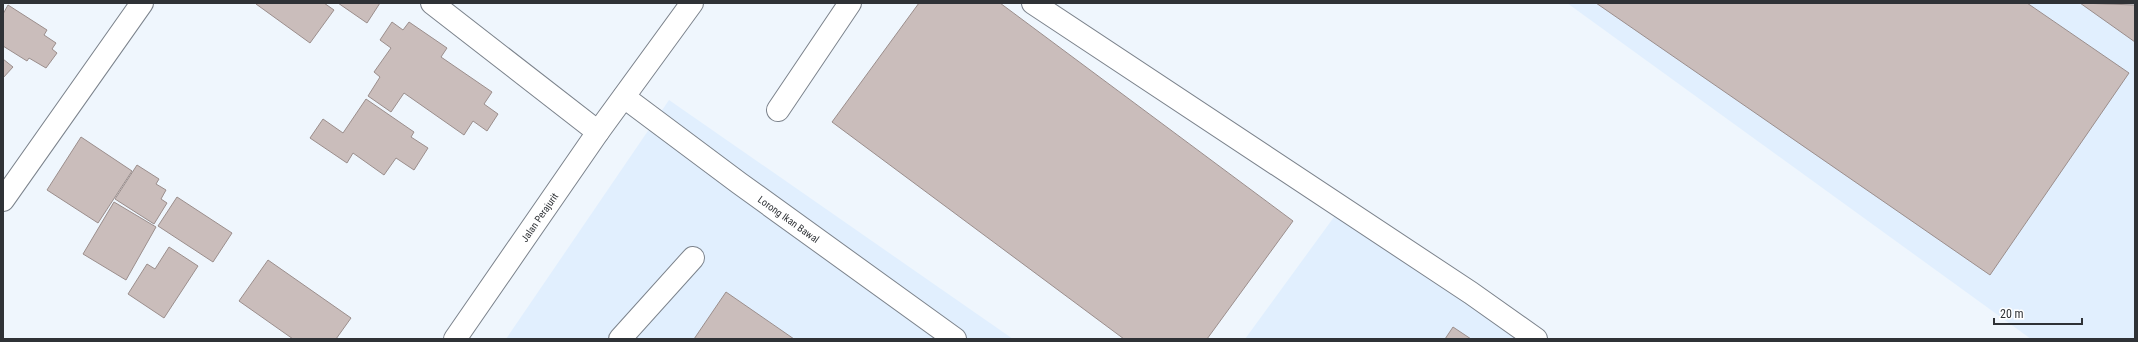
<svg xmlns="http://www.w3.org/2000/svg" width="2138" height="342" font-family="'Roboto Condensed',sans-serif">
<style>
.built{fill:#e1effe}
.building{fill:#cabdbb;stroke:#9b8e8c}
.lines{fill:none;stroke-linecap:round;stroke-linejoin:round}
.minor-casing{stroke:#7c838c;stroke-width:24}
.minor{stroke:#fff;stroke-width:22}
.labels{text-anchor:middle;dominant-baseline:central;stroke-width:4;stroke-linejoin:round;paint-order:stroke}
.street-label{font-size:10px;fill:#2f3236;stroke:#fff}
</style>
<rect width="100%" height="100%" fill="#eff6fd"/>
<!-- built -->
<g class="built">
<path d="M 1567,3 L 2135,3 L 2135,339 L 2031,339 Z"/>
<path d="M 669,100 L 1013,339 L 506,339 Z"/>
<path d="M 1342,206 L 1525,339 L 1245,339 Z"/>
</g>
<!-- building -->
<g class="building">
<path d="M 257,3 L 324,3 L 334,10 L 310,43 L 256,4 Z"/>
<path d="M 338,3 L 380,3 L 367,23 Z"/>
<path d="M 919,3 L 1000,3 L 1293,221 L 1207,339 L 1124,339 L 832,122 Z"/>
<path d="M 1596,3 L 2027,3 L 2129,73 L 1990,275 Z"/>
<path d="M 2080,3 L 2135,5 L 2135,42 Z"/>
<path d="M 8,5 L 47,30 L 44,35 L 56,43 L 52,49 L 57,53 L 46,68 L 29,58 L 27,61 L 3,46 L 3,14 Z"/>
<path d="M 392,22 L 403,30 L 409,22 L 447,48 L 441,57 L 492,92 L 484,104 L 498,114 L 487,131 L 473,121 L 464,135 L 404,93 L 391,112 L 368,96 L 380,77 L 374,72 L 391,48 L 380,40 Z"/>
<path d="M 3,59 L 13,67 L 3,78 Z"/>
<path d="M 366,99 L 414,132 L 411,137 L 428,148 L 414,170 L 396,158 L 384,175 L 353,153 L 347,163 L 310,138 L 323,119 L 343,133 Z"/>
<path d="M 81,137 L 132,171 L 98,223 L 47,190 Z"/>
<path d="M 137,165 L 159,179 L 156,184 L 166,190 L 161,199 L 167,203 L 154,224 L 115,199 Z"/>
<path d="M 177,197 L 232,233 L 213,262 L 158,226 Z"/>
<path d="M 114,202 L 156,227 L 126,280 L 83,254 Z"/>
<path d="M 169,247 L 198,266 L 164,318 L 128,294 L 147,264 L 155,269 Z"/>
<path d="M 268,260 L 351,318 L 336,339 L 293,339 L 239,301 Z"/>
<path d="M 726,292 L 794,339 L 694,339 Z"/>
<path d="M 1453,327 L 1471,339 L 1445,339 Z"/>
</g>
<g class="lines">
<!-- minor casing -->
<g class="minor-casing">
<g id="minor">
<path d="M 432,3 L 598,132"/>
<path d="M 1033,3 L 1471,293 L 1536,339"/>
<path id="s1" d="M 624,97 L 739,183 L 955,339"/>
<path d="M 778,110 L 850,3"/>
<path d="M 3,200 L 142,3"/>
<path id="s2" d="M 455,339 L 598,132 L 692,3"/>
<path d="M 620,339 L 693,258"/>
</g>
</g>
<!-- minor -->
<use href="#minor" class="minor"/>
</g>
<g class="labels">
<!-- street labels -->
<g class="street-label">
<text stroke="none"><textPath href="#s2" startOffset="148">Jalan Perajurit</textPath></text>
<text stroke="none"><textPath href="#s1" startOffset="205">Lorong Ikan Bawal</textPath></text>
</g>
</g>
<!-- border -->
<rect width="2138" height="342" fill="none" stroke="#2f3236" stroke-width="8"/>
<!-- scale -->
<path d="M1994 318v6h88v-6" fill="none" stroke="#2f3236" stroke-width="2"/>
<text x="2000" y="318" font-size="12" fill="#2f3236" stroke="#ffffff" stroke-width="3" paint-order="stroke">20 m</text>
</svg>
